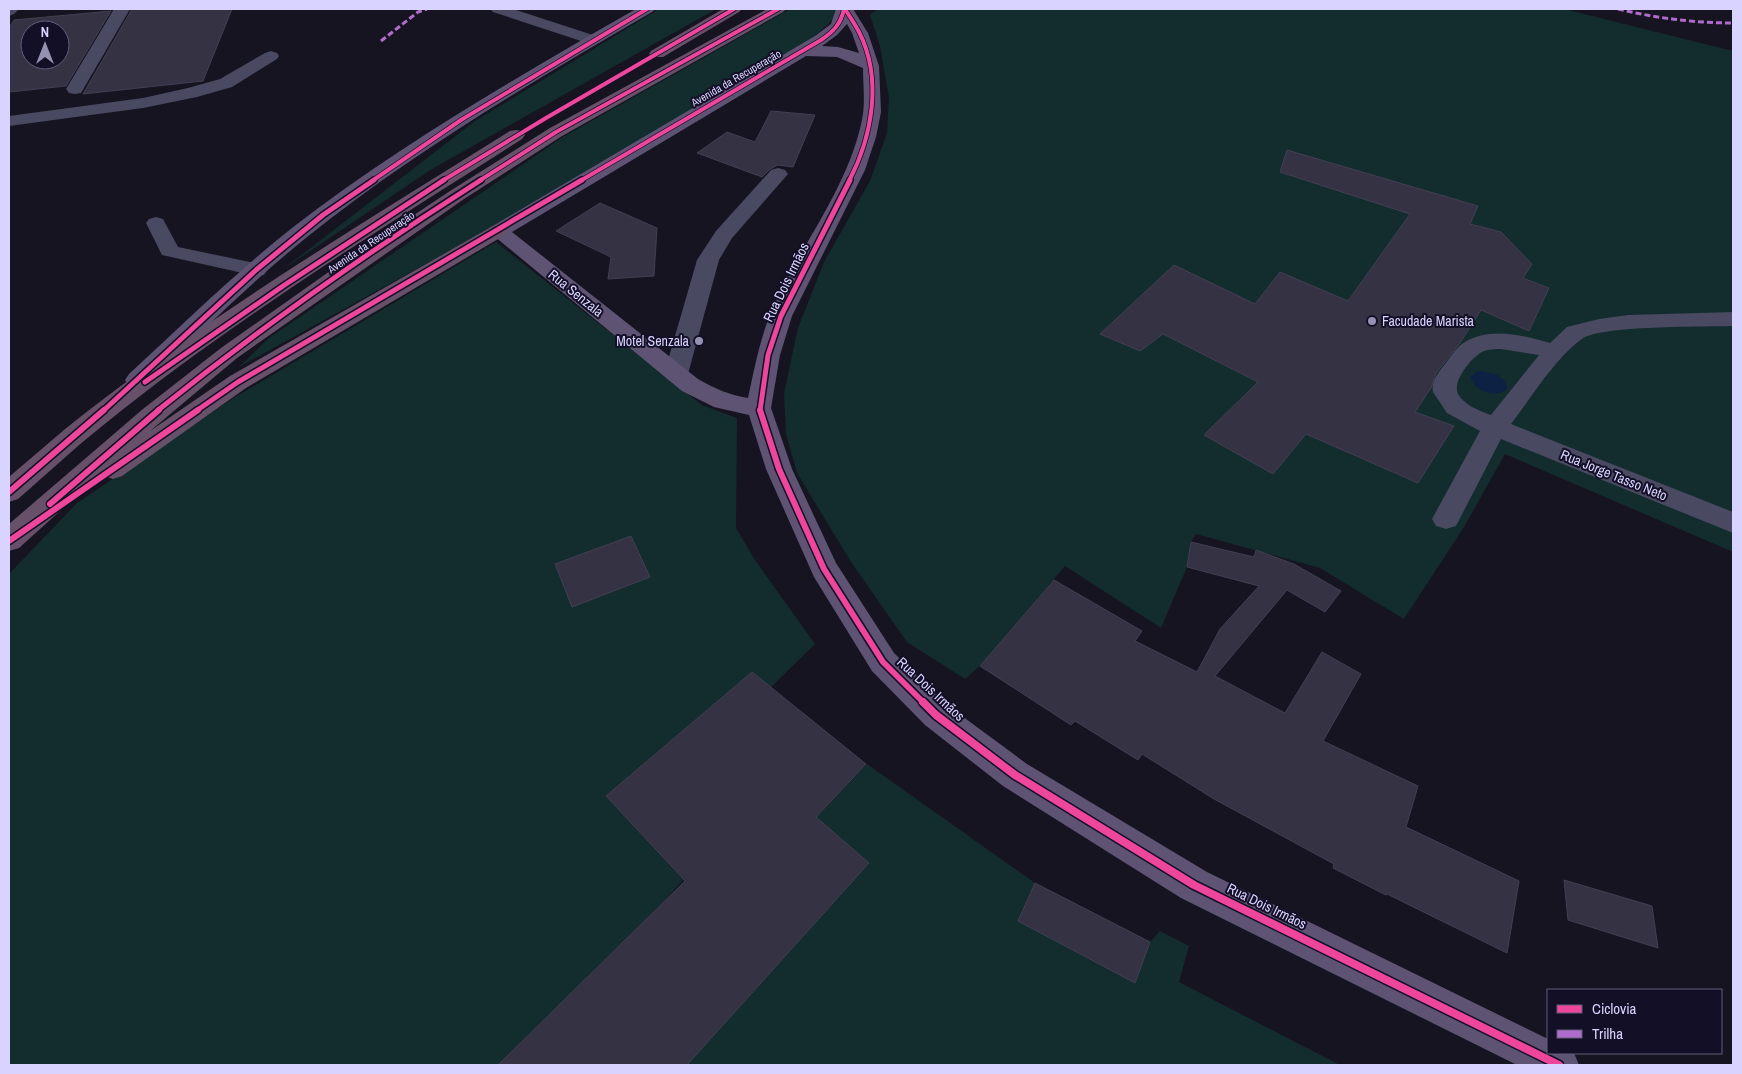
<svg xmlns="http://www.w3.org/2000/svg" width="1742" height="1074" font-family="'Archivo Narrow',sans-serif">
<style>
.green{fill:#132c2d}
.water{fill:#0d2144}
.building{fill:#343243;stroke:#433f54;fill-rule:evenodd}
.lines{fill:none;stroke-linecap:round;stroke-linejoin:round}
.minor{fill:#4a4962;fill-rule:evenodd}
.major{fill:#5e5373;fill-rule:evenodd}
.highway{fill:#67516a;fill-rule:evenodd}
.quiet{stroke:#b06ccc;stroke-width:3;stroke-dasharray:6 3;stroke-linecap:butt}
.cycleway-far3-casing{stroke:#130f26;stroke-width:5.5}
.cycleway-far2-casing{stroke:#130f26;stroke-width:8}
.cycleway-far1-casing{stroke:#130f26;stroke-width:9}
.cycleway-casing{stroke:#130f26;stroke-width:11}
.cycleway-far3{stroke:#ed469a;stroke-width:4}
.cycleway-far2{stroke:#ed469a;stroke-width:5}
.cycleway-far1{stroke:#ed469a;stroke-width:6}
.cycleway{stroke:#ed469a;stroke-width:8}
.poi-dot{fill:#9591b1;stroke:#130f26;stroke-width:2}
.labels{text-anchor:middle;dominant-baseline:central;stroke-width:4;stroke-linejoin:round;paint-order:stroke}
.far-street-label{font-size:11px;fill:#d9d4ff;stroke:#130f26}
.street-label{font-size:14px;fill:#d9d4ff;stroke:#130f26}
.poi-label{font-size:14px;fill:#d9d4ff;stroke:#130f26;text-anchor:start}
</style>
<rect width="100%" height="100%" fill="#161421"/>
<!-- green -->
<g class="green">
<path d="M 659,9 L 716,9 L 432,169 L 282,270 L 475,121 Z"/>
<path d="M 790,9 L 841,9 L 843,11 L 811,39 L 518,213 L 239,367 L 269,338 L 563,137 Z"/>
<path d="M 878,9 L 1564,9 L 1733,51 L 1733,552 L 1505,454 L 1464,527 L 1404,619 L 1320,568 L 1196,534 L 1191,542 L 1187,567 L 1161,628 L 1065,566 L 980,666 L 965,679 L 907,642 L 851,562 L 797,473 L 786,434 L 784,393 L 798,328 L 824,262 L 870,181 L 887,133 L 889,98 L 880,46 L 870,15 Z"/>
<path d="M 496,242 L 702,405 L 737,418 L 736,528 L 755,560 L 815,644 L 771,687 L 752,672 L 606,796 L 683,880 L 665,900 L 498,1065 L 9,1065 L 9,574 L 77,503 L 232,399 Z"/>
<path d="M 867,764 L 1035,883 L 1018,921 L 1135,982 L 1150,942 L 1160,931 L 1189,946 L 1179,982 L 1340,1065 L 687,1065 L 869,863 L 816,817 Z"/>
</g>
<!-- water -->
<path class="water" d="M 1481,371 L 1498,375 L 1506,382 L 1507,389 C 1497,399 1473,391 1471,377 L 1476,372 Z"/>
<!-- building -->
<g class="building">
<path d="M 132,9 L 232,9 L 203,81 L 83,94 Z"/>
<path d="M 111,11 L 66,86 L 9,92 L 9,28 L 14,20 ZM 30,30 L 60,30 L 60,60 L 30,60 Z"/>
<path d="M 771,111 L 815,115 L 793,167 L 778,165 L 770,169 L 762,177 L 697,153 L 727,132 L 755,142 Z"/>
<path d="M 1287,150 L 1478,206 L 1470,224 L 1501,232 L 1532,264 L 1523,278 L 1549,288 L 1529,331 L 1481,310 L 1460,343 L 1436,373 L 1431,388 L 1415,412 L 1454,426 L 1418,483 L 1306,434 L 1273,474 L 1204,435 L 1258,382 L 1163,334 L 1140,351 L 1100,334 L 1174,265 L 1255,304 L 1280,272 L 1348,301 L 1410,214 L 1280,172 Z"/>
<path d="M 600,203 L 657,228 L 654,276 L 608,279 L 611,257 L 556,231 Z"/>
<path d="M 631,536 L 650,577 L 572,607 L 555,564 Z"/>
<path d="M 1191,542 L 1254,557 L 1256,550 L 1294,564 L 1341,591 L 1325,612 L 1287,590 L 1215,676 L 1285,713 L 1322,652 L 1361,674 L 1323,741 L 1418,786 L 1406,827 L 1519,881 L 1507,953 L 1387,894 L 1386,895 L 1333,868 L 1334,864 L 1214,799 L 1142,754 L 1138,760 L 1075,721 L 1071,725 L 980,666 L 1054,580 L 1142,631 L 1135,641 L 1197,672 L 1220,629 L 1259,586 L 1187,567 Z"/>
<path d="M 752,672 L 866,764 L 816,817 L 869,863 L 687,1065 L 498,1065 L 685,881 L 606,796 Z"/>
<path d="M 1564,880 L 1652,906 L 1658,948 L 1568,920 Z"/>
<path d="M 1035,883 L 1150,942 L 1135,983 L 1018,921 Z"/>
</g>
<g class="lines">
<!-- minor -->
<g class="minor">
<path d="M 9,9 L 19,9 L 14,14 L 9,16 Z"/>
<path d="M 114,9 L 130,9 L 81,93 L 75,94 L 69,93 L 66,89 Z"/>
<path d="M 490,9 L 513,9 L 599,37 L 601,40 L 599,43 L 587,43 L 493,12 Z"/>
<path d="M 271,51 L 277,53 L 279,56 L 277,59 L 232,87 L 197,97 L 143,108 L 9,126 L 9,116 L 143,98 L 188,88 L 220,79 L 265,53 Z"/>
<path d="M 778,168 L 785,170 L 788,174 L 732,238 L 719,260 L 688,374 L 684,380 L 676,382 L 668,380 L 664,374 L 697,260 L 716,231 L 771,170 Z"/>
<path d="M 156,217 L 163,219 L 178,247 L 264,265 L 267,270 L 264,275 L 256,276 L 162,255 L 146,223 L 149,219 Z"/>
<path d="M 1733,312 L 1733,326 C 1705,327 1600,325 1582,339 C 1556,357 1531,398 1511,424 L 1733,512 L 1733,533 L 1501,439 L 1456,526 L 1446,529 L 1436,526 L 1432,519 L 1480,431 L 1447,413 L 1433,392 C 1431,381 1438,373 1445,364 C 1450,358 1455,349 1462,344 C 1488,326 1523,335 1550,343 L 1567,327 L 1599,319 L 1628,315 ZM 1501,349 L 1539,355 L 1491,415 C 1480,411 1464,405 1458,394 C 1452,381 1471,358 1482,352 C 1488,349 1495,349 1501,349 Z"/>
</g>
<!-- major -->
<g class="major">
<path d="M 636,9 L 655,9 L 652,12 C 534,81 414,151 307,237 C 250,283 198,335 145,386 L 137,388 L 129,386 L 125,380 L 129,374 C 182,325 235,273 292,228 C 399,145 519,76 636,9 Z"/>
<path d="M 836,9 L 853,9 L 868,33 L 879,66 L 881,112 L 876,137 L 865,170 L 792,316 L 780,355 L 771,408 L 792,469 L 836,563 L 894,653 L 947,705 L 1027,764 L 1207,872 L 1548,1039 L 1548,1053 L 1574,1053 L 1579,1065 L 1517,1065 L 1181,898 L 1003,786 L 925,725 L 872,671 L 814,577 L 766,469 L 749,415 L 714,407 L 682,391 L 488,231 L 491,227 L 815,36 L 831,24 ZM 847,24 L 852,33 L 859,53 L 838,47 L 822,46 L 837,35 ZM 806,56 L 837,57 L 863,68 C 863,83 865,99 863,114 C 851,187 796,250 769,317 C 759,344 754,370 748,398 C 730,395 715,389 698,379 L 512,232 Z"/>
</g>
<!-- highway -->
<g class="highway">
<path d="M 723,9 L 742,9 L 739,12 L 663,57 L 651,57 L 649,54 L 651,51 Z"/>
<path d="M 767,9 L 786,9 L 783,12 L 562,136 L 464,199 L 237,358 L 150,431 L 230,376 L 491,227 L 498,225 L 505,227 L 508,231 L 505,235 L 246,388 L 122,476 L 113,479 L 104,476 L 102,473 L 19,548 L 9,551 L 9,524 L 143,409 L 221,348 L 330,271 L 450,191 L 550,128 Z"/>
<path d="M 516,130 L 522,131 L 525,135 L 522,139 C 381,229 231,321 101,427 C 72,450 46,475 18,499 L 9,502 L 9,477 C 34,456 58,434 84,414 C 218,310 366,221 510,131 Z"/>
</g>
<!-- quiet -->
<g class="quiet">
<path d="M 1618,9 C 1655,18 1695,23 1733,23"/>
<path d="M 381,41 L 418,12 L 427,9"/>
</g>
<!-- cycleway-far3 casing -->
<g class="cycleway-far3-casing">
<g id="cycleway-far3">
<path d="M 845,9 C 850,17 855,24 859,32 C 883,79 872,137 849,181"/>
<path d="M 372,181 L 461,120 L 647,9"/>
<path d="M 442,181 L 546,118 L 734,9"/>
<path d="M 479,181 L 556,132 L 778,9"/>
<path d="M 580,181 L 821,40 C 833,32 841,24 844,9"/>
</g>
</g>
<!-- cycleway-far2 casing -->
<g class="cycleway-far2-casing">
<g id="cycleway-far2">
<path d="M 145,382 L 283,286 L 444,180"/>
<path d="M 103,411 L 256,270 L 323,215 L 374,180"/>
<path d="M 157,411 C 260,328 369,251 481,180"/>
<path d="M 196,411 L 238,382 L 582,180"/>
<path d="M 760,411 L 768,355 L 781,316 L 850,180"/>
</g>
</g>
<!-- cycleway-far1 casing -->
<g class="cycleway-far1-casing">
<g id="cycleway-far1">
<path d="M 760,410 L 779,469 L 824,569 L 883,662 L 924,703"/>
<path d="M 9,492 L 104,410"/>
<path d="M 50,504 L 159,410"/>
<path d="M 9,541 L 198,410"/>
</g>
</g>
<!-- cycleway casing -->
<g class="cycleway-casing">
<path id="cycleway" d="M 923,702 L 936,715 L 1015,775 L 1194,885 L 1559,1065"/>
</g>
<!-- cycleway-far3 -->
<use href="#cycleway-far3" class="cycleway-far3"/>
<!-- cycleway-far2 -->
<use href="#cycleway-far2" class="cycleway-far2"/>
<!-- cycleway-far1 -->
<use href="#cycleway-far1" class="cycleway-far1"/>
<!-- cycleway -->
<use href="#cycleway" class="cycleway"/>
</g>
<!-- markers -->
<g class="poi-dot">
<circle cx="1372" cy="321" r="5"/>
<circle cx="699" cy="341" r="5"/>
</g>
<g class="labels">
<!-- far-street labels -->
<g class="far-street-label">
<text transform="translate(736 78) rotate(-30)">Avenida da Recuperação</text>
<text transform="translate(371 242) rotate(-34)">Avenida da Recuperação</text>
</g>
<!-- street labels -->
<g class="street-label">
<text transform="translate(786 282) rotate(-64)">Rua Dois Irmãos</text>
<text transform="translate(576 293) rotate(39)">Rua Senzala</text>
<text transform="translate(1614 475) rotate(22)">Rua Jorge Tasso Neto</text>
<text transform="translate(931 689) rotate(43)">Rua Dois Irmãos</text>
<text transform="translate(1267 906) rotate(26)">Rua Dois Irmãos</text>
</g>
<!-- poi labels -->
<g class="poi-label">
<text x="1382" y="321">Facudade Marista</text>
<text x="689" y="341" text-anchor="end">Motel Senzala</text>
</g>
</g>
<!-- border -->
<rect width="1742" height="1074" fill="none" stroke="#d9d4ff" stroke-width="20"/>
<!-- legend -->
<rect x="1547" y="989" width="175" height="65" fill="#130f26" stroke="#625e7d"/>
<rect x="1557" y="1005" width="25" height="8" fill="#ed469a" stroke="#625e7d"/>
<text x="1592" y="1014" font-size="15" fill="#d9d4ff">Ciclovia</text>
<rect x="1557" y="1030" width="25" height="8" fill="#b06ccc" stroke="#625e7d"/>
<text x="1592" y="1039" font-size="15" fill="#d9d4ff">Trilha</text>
<!-- north arrow -->
<g transform="translate(45 45)"><circle r="24" fill="#130f26" stroke="#625e7d"/>
<path d="M0-4L9 19L0 12L-9 19Z" fill="#9591b1"/>
<text y="-8" font-size="14" font-weight="bold" text-anchor="middle" fill="#d9d4ff">N</text>
</g>
</svg>
